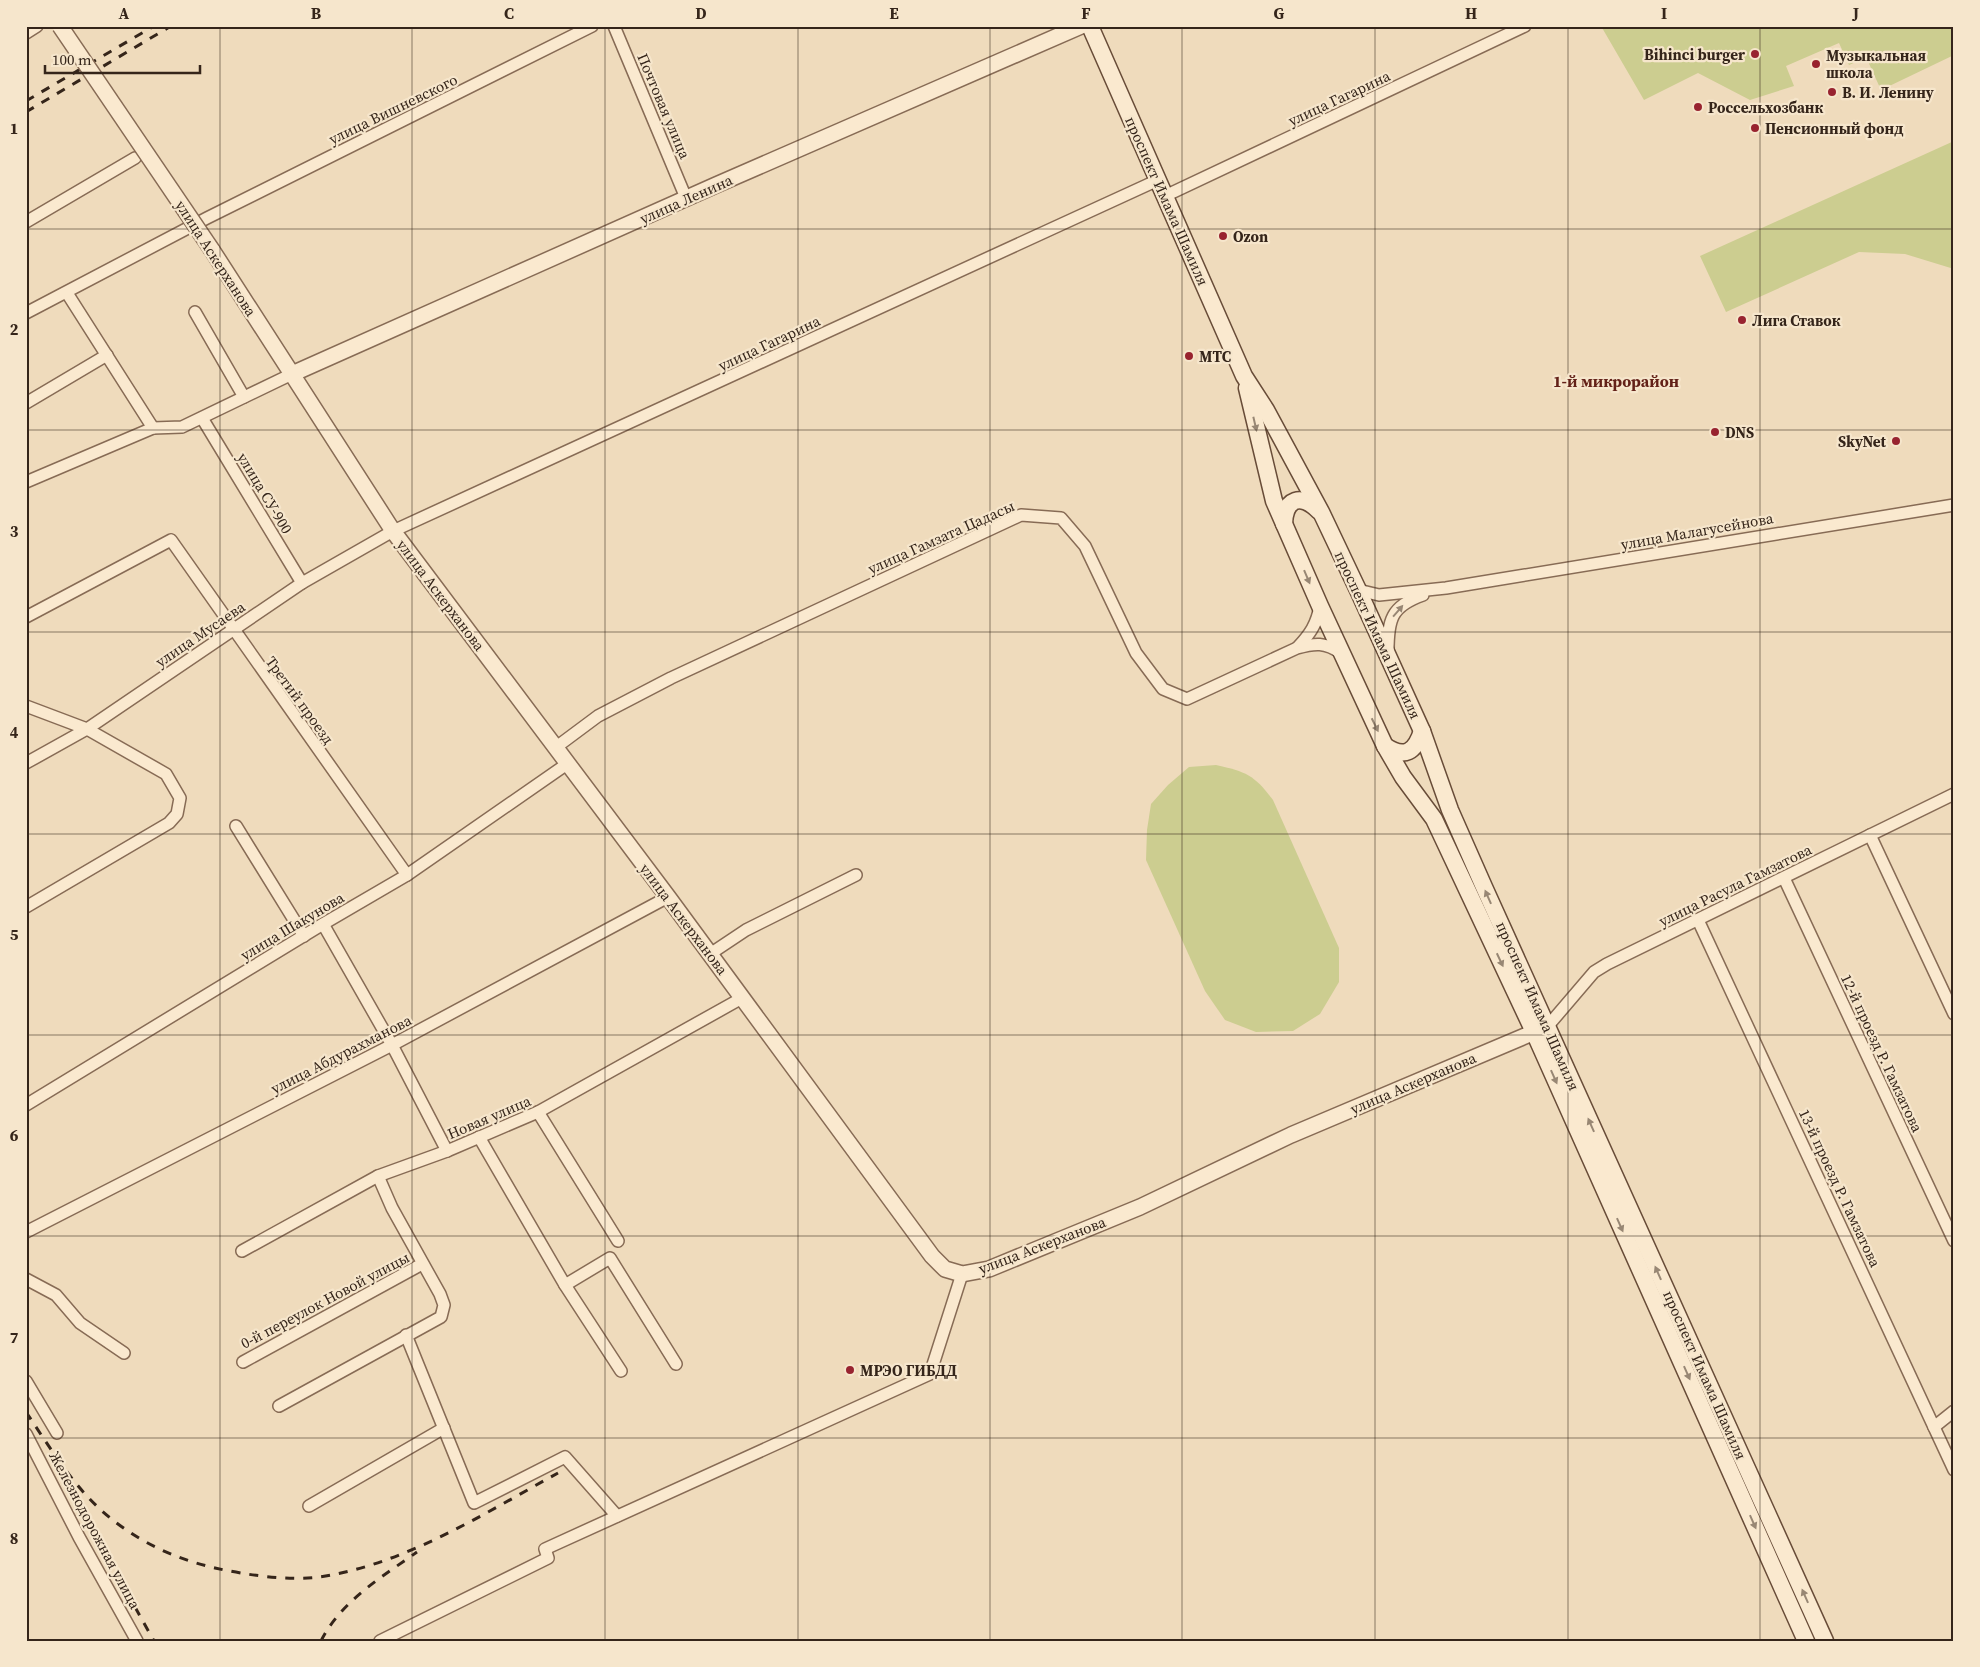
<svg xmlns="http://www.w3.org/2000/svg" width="1980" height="1667" font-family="'Source Serif 4',serif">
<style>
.green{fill:#cccd90}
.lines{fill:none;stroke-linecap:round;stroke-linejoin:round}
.minor-casing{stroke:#876b55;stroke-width:14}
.tertiary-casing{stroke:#876b55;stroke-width:18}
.secondary-casing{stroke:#684c38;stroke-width:19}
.minor{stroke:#fae9cf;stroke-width:11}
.tertiary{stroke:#fae9cf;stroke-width:15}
.secondary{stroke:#fae9cf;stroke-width:16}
.rail{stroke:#35251a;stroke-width:3;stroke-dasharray:9 9;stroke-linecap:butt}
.tertiary-bridge-casing{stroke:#876b55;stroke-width:18;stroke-linecap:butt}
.tertiary-bridge{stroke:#fae9cf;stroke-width:15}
.oneway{fill:#988774}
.grid{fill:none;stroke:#35251a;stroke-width:1;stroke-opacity:0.55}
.poi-dot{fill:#98232f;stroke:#f6e6cc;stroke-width:2}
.labels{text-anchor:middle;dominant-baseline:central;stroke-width:4.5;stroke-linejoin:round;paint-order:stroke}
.poi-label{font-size:15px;font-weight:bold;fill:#35251a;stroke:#f6e6cc;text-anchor:start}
.street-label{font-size:15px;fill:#35251a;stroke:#f6e6cc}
.neighbourhood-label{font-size:16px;font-weight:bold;fill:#632118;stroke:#f6e6cc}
.neatline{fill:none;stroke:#35251a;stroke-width:2}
.grid-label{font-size:16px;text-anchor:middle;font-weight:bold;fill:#35251a}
</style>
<rect width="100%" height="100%" fill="#efdbbc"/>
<!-- green -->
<g class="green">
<path d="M 1601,26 L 1954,26 L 1954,55 L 1881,90 L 1866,57 L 1849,65 L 1839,43 L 1786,66 L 1794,86 L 1750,100 L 1698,73 L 1644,100 Z"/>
<path d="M 1954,141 L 1954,269 L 1905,254 L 1859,252 L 1726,312 L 1700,256 Z"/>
<path d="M 1216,765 C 1247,772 1254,775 1273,800 L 1339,948 L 1339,982 L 1320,1014 L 1293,1031 L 1256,1032 L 1225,1020 L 1205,991 L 1146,860 L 1147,830 L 1151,804 L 1168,785 L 1189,767 Z"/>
</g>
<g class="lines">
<!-- minor casing -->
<g class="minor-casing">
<g id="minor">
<path d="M 614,26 L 686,198"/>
<path d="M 26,33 L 37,26"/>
<path d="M 1165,196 L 1525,26"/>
<path d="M 26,222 L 135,158"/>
<path d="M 67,293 L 153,428"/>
<path d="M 195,312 L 244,397"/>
<path d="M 26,313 L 207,218 L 592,26"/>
<path d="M 26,403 L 107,355"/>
<path d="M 202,418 L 302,583"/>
<path d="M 26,482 L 153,428 L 182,427 L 292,374"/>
<path d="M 1358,590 L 1379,595 L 1446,588 L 1954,505"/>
<path d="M 26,617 L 171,540 L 407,875"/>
<path d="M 1298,647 C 1310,634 1317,624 1320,606"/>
<path d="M 1388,651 C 1388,620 1391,606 1423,595"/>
<path d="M 26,706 L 87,729 L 166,774 L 180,798 L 177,814 L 169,823 L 26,907"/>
<path d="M 555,748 L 598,716 L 671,678 L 1021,515 L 1061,518 L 1085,546 L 1136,653 L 1163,689 L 1187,699 L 1297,648 C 1315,643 1325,642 1341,653"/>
<path d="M 26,763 L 87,729 L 302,583 L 393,531 L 1158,180"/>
<path d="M 236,826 L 304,936"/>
<path d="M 1870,835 L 1954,1014"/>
<path d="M 1784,878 L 1954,1241"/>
<path d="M 1698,920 L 1954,1470"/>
<path d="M 323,924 L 392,1045 L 447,1151"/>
<path d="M 710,954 L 746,930 L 856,875"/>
<path d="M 1547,1027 L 1594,972 L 1607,964 L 1954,794"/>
<path d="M 26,1105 L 323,924 L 407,875 L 567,764"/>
<path d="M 538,1112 L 618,1241"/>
<path d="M 479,1137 L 565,1285 L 621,1371"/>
<path d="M 26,1232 L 392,1045 L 668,897"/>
<path d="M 242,1251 L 378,1176 L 447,1151 L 538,1112 L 742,998"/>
<path d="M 26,1279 L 56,1295 L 80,1323 L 124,1353"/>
<path d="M 565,1285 L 610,1258 L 676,1364"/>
<path d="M 406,1335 L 474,1503 L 565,1457 L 617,1516"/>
<path d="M 243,1362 L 422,1264"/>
<path d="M 26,1381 L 57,1433"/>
<path d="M 279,1406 L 441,1317 L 444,1305 L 440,1294 L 392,1208 L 378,1176"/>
<path d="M 1934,1427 L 1954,1411"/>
<path d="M 26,1434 L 79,1537 L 137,1641"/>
<path d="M 309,1506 L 444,1428"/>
<path d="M 380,1641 L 548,1558 L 545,1549 L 930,1374 L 962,1274"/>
</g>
</g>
<!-- tertiary casing -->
<g class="tertiary-casing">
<g id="tertiary">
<path d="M 212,250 L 393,531 L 668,897 L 932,1256 L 945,1269 L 962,1274 L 989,1269 L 1140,1207 L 1291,1135 L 1544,1028"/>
<path d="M 292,374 L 716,185 L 1081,26"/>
</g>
</g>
<!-- secondary casing -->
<g class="secondary-casing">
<g id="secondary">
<path d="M 1090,26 L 1244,376 L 1266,410 L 1321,512 L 1358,590 L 1422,731 L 1450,810 L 1484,887 L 1825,1641"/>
<path d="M 1247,388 L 1274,501 L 1320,606 L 1385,746 L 1403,777 L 1434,819 L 1534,1032 L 1806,1641"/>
<path d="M 1284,524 C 1285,498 1301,493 1319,511"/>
<path d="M 1385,746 C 1405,759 1415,752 1422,731"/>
</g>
</g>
<!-- minor -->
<use href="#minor" class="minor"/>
<!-- tertiary -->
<use href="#tertiary" class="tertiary"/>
<!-- secondary -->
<use href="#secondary" class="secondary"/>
<!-- rail -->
<g class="rail">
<path d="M 26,101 L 154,26"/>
<path d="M 26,112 L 171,26"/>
<path d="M 26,1412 C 49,1446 71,1483 102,1511 C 135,1540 172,1558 215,1568 C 247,1575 287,1581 320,1577 C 406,1564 483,1514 558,1473"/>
<path d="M 56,1466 L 154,1641"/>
<path d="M 321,1641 C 341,1601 382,1577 417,1552"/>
</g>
<!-- tertiary-bridge casing -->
<g class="tertiary-bridge-casing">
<path id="tertiary-bridge" d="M 60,26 L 212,250"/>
</g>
<!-- tertiary-bridge -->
<use href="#tertiary-bridge" class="tertiary-bridge"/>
</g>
<!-- one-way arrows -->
<defs><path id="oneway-solid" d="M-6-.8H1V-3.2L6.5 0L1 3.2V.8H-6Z" transform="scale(1.25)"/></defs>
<g class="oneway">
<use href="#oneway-solid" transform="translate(1255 424) rotate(77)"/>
<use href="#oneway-solid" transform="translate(1307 577) rotate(67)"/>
<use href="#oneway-solid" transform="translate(1398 611) rotate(-49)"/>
<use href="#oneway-solid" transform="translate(1375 725) rotate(64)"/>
<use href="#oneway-solid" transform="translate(1488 897) rotate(-114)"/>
<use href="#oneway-solid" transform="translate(1500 960) rotate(65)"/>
<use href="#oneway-solid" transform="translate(1554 1077) rotate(66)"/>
<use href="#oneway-solid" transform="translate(1591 1125) rotate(-114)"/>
<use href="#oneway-solid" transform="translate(1620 1225) rotate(66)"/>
<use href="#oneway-solid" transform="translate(1658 1273) rotate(-114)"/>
<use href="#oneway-solid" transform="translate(1687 1373) rotate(66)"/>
<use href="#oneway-solid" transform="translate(1753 1522) rotate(66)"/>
<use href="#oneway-solid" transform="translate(1805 1596) rotate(-114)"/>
</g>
<!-- grid -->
<path class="grid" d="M 220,26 L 220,1641M 412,26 L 412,1641M 605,26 L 605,1641M 798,26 L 798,1641M 990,26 L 990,1641M 1182,26 L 1182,1641M 1375,26 L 1375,1641M 1568,26 L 1568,1641M 1760,26 L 1760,1641M 26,229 L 1954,229M 26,430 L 1954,430M 26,632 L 1954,632M 26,834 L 1954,834M 26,1035 L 1954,1035M 26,1236 L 1954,1236M 26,1438 L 1954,1438"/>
<!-- markers -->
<g class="poi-dot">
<circle cx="1755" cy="54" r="5"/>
<circle cx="1816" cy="64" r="5"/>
<circle cx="1832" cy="92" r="5"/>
<circle cx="1698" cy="107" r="5"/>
<circle cx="1755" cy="128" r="5"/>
<circle cx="1223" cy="236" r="5"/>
<circle cx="1742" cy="320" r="5"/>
<circle cx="1189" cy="356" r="5"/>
<circle cx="1715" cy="432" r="5"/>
<circle cx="1896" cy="441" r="5"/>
<circle cx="850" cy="1370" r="5"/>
</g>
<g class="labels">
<!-- poi labels -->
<g class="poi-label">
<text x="1745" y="54" text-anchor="end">Bihinci burger</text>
<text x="1826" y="55">Музыкальная<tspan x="1826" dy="17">школа</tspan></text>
<text x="1842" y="92">В. И. Ленину</text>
<text x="1708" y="107">Россельхозбанк</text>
<text x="1765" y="128">Пенсионный фонд</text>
<text x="1233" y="236">Ozon</text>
<text x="1752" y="320">Лига Ставок</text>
<text x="1199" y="356">МТС</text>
<text x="1725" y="432">DNS</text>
<text x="1886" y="441" text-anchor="end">SkyNet</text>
<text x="860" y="1370">МРЭО ГИБДД</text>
</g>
<!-- street labels -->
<g class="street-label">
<text transform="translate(1339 98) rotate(-25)">улица Гагарина</text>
<text transform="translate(664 106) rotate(67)">Почтовая улица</text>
<text transform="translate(393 109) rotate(-26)">улица Вишневского</text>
<text transform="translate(686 199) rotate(-24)">улица Ленина</text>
<text transform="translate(1167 201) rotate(66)">проспект Имама Шамиля</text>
<text transform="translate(216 258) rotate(57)">улица Аскерханова</text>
<text transform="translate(769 343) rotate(-25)">улица Гагарина</text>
<text transform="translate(265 493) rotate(59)">улица СУ-900</text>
<text transform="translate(1697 531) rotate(-10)">улица Малагусейнова</text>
<text transform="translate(941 537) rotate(-24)">улица Гамзата Цадасы</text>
<text transform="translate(441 595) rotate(53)">улица Аскерханова</text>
<text transform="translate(200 634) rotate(-34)">улица Мусаева</text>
<text transform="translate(1378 635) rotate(65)">проспект Имама Шамиля</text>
<text transform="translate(300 700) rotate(54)">Третий проезд</text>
<text transform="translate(1735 885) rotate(-26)">улица Расула Гамзатова</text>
<text transform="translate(684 919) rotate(53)">улица Аскерханова</text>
<text transform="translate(292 926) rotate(-31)">улица Шакунова</text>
<text transform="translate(1538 1006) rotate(66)">проспект Имама Шамиля</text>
<text transform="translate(1882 1053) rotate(65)">12-й проезд Р. Гамзатова</text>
<text transform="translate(341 1054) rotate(-27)">улица Абдурахманова</text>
<text transform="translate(1413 1083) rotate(-23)">улица Аскерханова</text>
<text transform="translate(489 1117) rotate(-23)">Новая улица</text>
<text transform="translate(1840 1188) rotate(65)">13-й проезд Р. Гамзатова</text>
<text transform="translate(1042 1245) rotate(-21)">улица Аскерханова</text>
<text transform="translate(325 1300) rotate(-28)">0-й переулок Новой улицы</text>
<text transform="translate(1705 1375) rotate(66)">проспект Имама Шамиля</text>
<text transform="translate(95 1530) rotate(62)">Железнодорожная улица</text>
</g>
<!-- neighbourhood labels -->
<g class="neighbourhood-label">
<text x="1616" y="381">1-й микрорайон</text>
</g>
</g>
<!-- border -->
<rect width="1980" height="1667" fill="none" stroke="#f6e6cc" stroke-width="55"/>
<!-- scale -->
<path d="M45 65v8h155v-8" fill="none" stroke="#35251a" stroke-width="2.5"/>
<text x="52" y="65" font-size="15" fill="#35251a" stroke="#f6e6cc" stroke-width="4" paint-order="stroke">100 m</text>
<rect x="28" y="28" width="1924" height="1612" class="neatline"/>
<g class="grid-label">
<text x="124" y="19">A</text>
<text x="316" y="19">B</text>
<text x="509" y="19">C</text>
<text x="701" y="19">D</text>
<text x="894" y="19">E</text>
<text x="1086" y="19">F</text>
<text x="1279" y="19">G</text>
<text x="1471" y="19">H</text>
<text x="1664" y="19">I</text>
<text x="1856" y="19">J</text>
<text x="14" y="134">1</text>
<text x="14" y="335">2</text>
<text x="14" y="537">3</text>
<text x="14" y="738">4</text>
<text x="14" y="940">5</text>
<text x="14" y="1141">6</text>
<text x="14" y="1343">7</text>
<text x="14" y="1544">8</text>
</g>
</svg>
